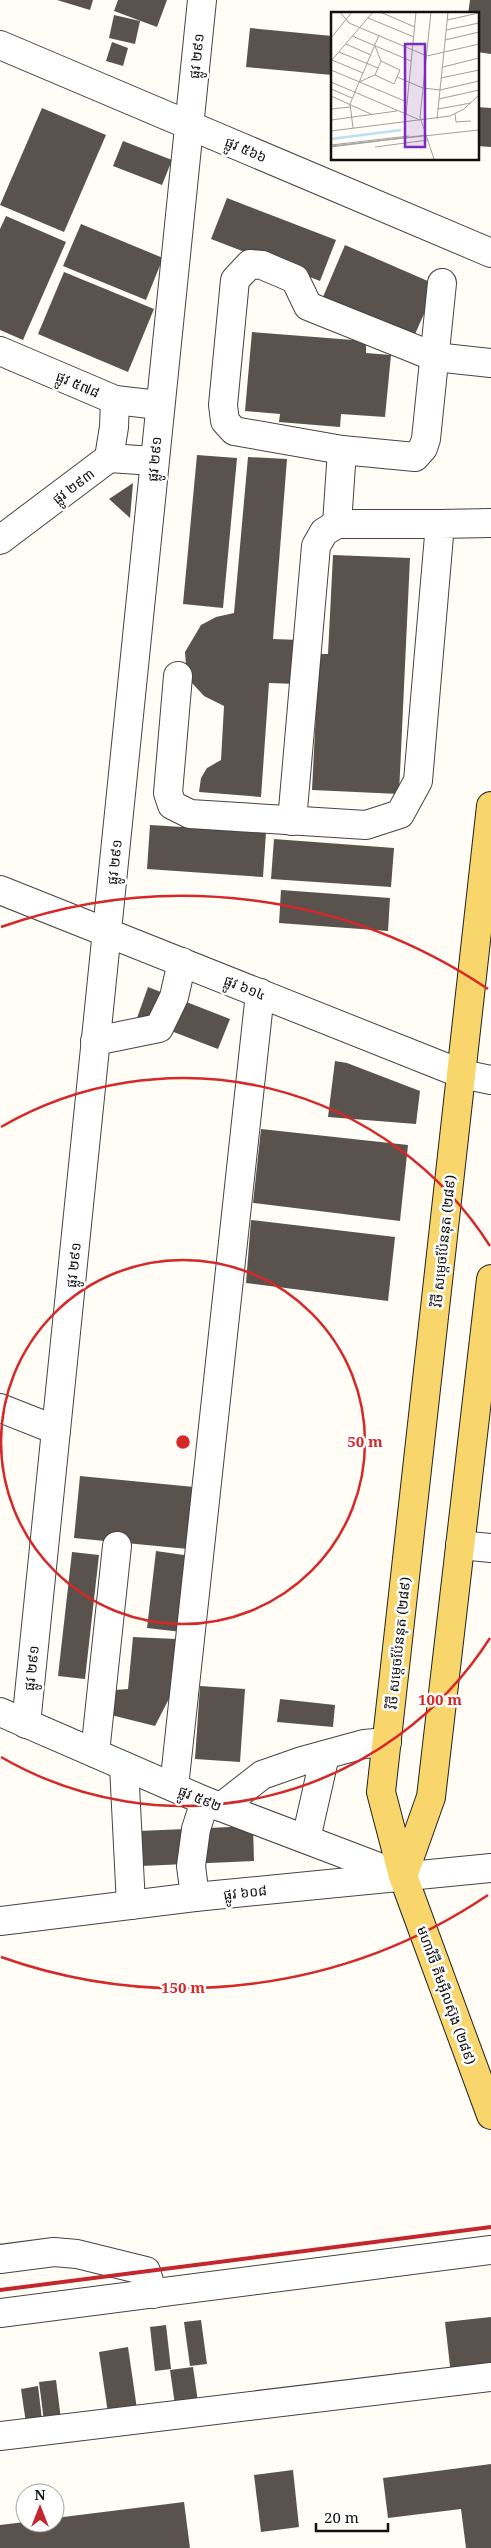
<svg xmlns="http://www.w3.org/2000/svg" width="491" height="2548" font-family="'Noto Serif','Noto Sans Khmer',serif">
<style>
.building{fill:#5a524d}
.lines{fill:none;stroke-linecap:round;stroke-linejoin:round}
.minor-casing{stroke:#444;stroke-width:30}
.major-casing{stroke:#222;stroke-width:30}
.minor{stroke:#fff;stroke-width:28}
.major{stroke:#f9d66b;stroke-width:28}
.rail{stroke:#c4262e;stroke-width:4}
.ring{fill:none;stroke:#d62828;stroke-width:2.5}
.labels{text-anchor:middle;dominant-baseline:central;stroke-width:5;stroke-linejoin:round;paint-order:stroke}
.street-label{font-size:14px;fill:#111;stroke:#fff}
.inset-river{fill:none;stroke:#b9e0f7;stroke-width:2.5}
.inset-road{fill:none;stroke:#a09f9a;stroke-width:1}
.view{fill:#7b2cbf;fill-opacity:0.15;stroke:#7b2cbf;stroke-width:2.5}
.inset-edge{fill:none;stroke:#111;stroke-width:2.5}
.centre{fill:#d62828;stroke:#fff;stroke-width:2.5}
.ring-label{font-size:15px;text-anchor:middle;font-weight:bold;fill:#d62828;stroke:#fff;stroke-width:5;stroke-linejoin:round;paint-order:stroke}
</style>
<rect width="100%" height="100%" fill="#fffdf5"/>
<!-- building -->
<g class="building">
<path d="M 57,0 L 93,0 L 90,10 Z"/>
<path d="M 118,0 L 167,0 L 157,27 L 114,11 Z"/>
<path d="M 470,0 L 491,0 L 491,54 L 477,52 L 477,14 L 468,14 Z"/>
<path d="M 114,15 L 140,21 L 135,44 L 109,38 Z"/>
<path d="M 250,28 L 332,36 L 332,75 L 246,67 Z"/>
<path d="M 112,42 L 128,48 L 123,66 L 106,61 Z"/>
<path d="M 477,107 L 491,108 L 491,147 L 477,146 Z"/>
<path d="M 42,108 L 106,135 L 64,232 L 0,205 Z"/>
<path d="M 123,141 L 172,160 L 162,185 L 113,166 Z"/>
<path d="M 227,198 L 336,240 L 320,281 L 211,239 Z"/>
<path d="M 6,216 L 66,242 L 23,340 L 0,330 L 0,229 Z"/>
<path d="M 81,224 L 163,258 L 146,300 L 63,266 Z"/>
<path d="M 345,245 L 437,285 L 411,343 L 320,304 Z"/>
<path d="M 64,272 L 154,309 L 128,372 L 38,334 Z"/>
<path d="M 252,332 L 366,341 L 366,353 L 391,355 L 385,417 L 341,414 L 340,427 L 279,422 L 280,414 L 245,411 Z"/>
<path d="M 197,455 L 237,458 L 223,608 L 183,604 Z"/>
<path d="M 248,457 L 287,459 L 273,639 L 300,640 L 297,684 L 269,683 L 261,797 L 199,792 L 201,778 L 207,768 L 221,760 L 224,706 L 204,696 L 192,683 L 186,665 L 185,652 L 201,625 L 216,617 L 234,613 Z"/>
<path d="M 133,483 L 130,518 L 109,499 Z"/>
<path d="M 333,555 L 410,558 L 399,794 L 312,790 L 319,654 L 328,654 Z"/>
<path d="M 150,825 L 266,832 L 263,877 L 147,869 Z"/>
<path d="M 274,839 L 394,848 L 391,887 L 271,879 Z"/>
<path d="M 281,890 L 390,898 L 388,931 L 279,923 Z"/>
<path d="M 148,987 L 230,1019 L 218,1049 L 137,1018 Z"/>
<path d="M 335,1061 L 347,1063 L 420,1091 L 416,1124 L 328,1117 Z"/>
<path d="M 261,1129 L 408,1145 L 400,1221 L 253,1203 Z"/>
<path d="M 251,1220 L 395,1237 L 388,1301 L 246,1283 Z"/>
<path d="M 80,1476 L 194,1487 L 188,1549 L 74,1538 Z"/>
<path d="M 156,1551 L 191,1556 L 182,1632 L 147,1628 Z"/>
<path d="M 72,1552 L 99,1555 L 85,1679 L 58,1676 Z"/>
<path d="M 133,1637 L 176,1639 L 174,1689 L 155,1726 L 111,1715 L 115,1690 L 128,1689 Z"/>
<path d="M 200,1686 L 245,1689 L 240,1762 L 195,1759 Z"/>
<path d="M 280,1699 L 335,1705 L 333,1727 L 277,1722 Z"/>
<path d="M 253,1826 L 254,1861 L 141,1866 L 139,1831 Z"/>
<path d="M 491,2317 L 491,2370 L 451,2375 L 445,2322 Z"/>
<path d="M 201,2320 L 207,2364 L 190,2366 L 184,2322 Z"/>
<path d="M 166,2325 L 171,2369 L 155,2371 L 150,2327 Z"/>
<path d="M 128,2347 L 138,2416 L 109,2420 L 99,2352 Z"/>
<path d="M 193,2367 L 199,2409 L 176,2412 L 170,2370 Z"/>
<path d="M 56,2380 L 62,2427 L 45,2429 L 39,2382 Z"/>
<path d="M 38,2386 L 43,2428 L 27,2430 L 21,2389 Z"/>
<path d="M 491,2464 L 491,2548 L 466,2548 L 461,2509 L 388,2518 L 383,2478 Z"/>
<path d="M 293,2470 L 299,2527 L 261,2532 L 254,2475 Z"/>
<path d="M 184,2502 L 190,2548 L 0,2548 L 0,2525 L 25,2522 L 55,2523 L 55,2518 Z"/>
</g>
<g class="lines">
<!-- minor casing -->
<g class="minor-casing">
<g id="minor">
<path d="M 0,45 L 491,253"/>
<path d="M 0,351 L 115,400 L 159,405"/>
<path d="M 342,450 L 234,431 L 225,421 L 223,405 L 235,280 L 250,264 L 262,265 L 295,279 L 308,306 L 435,357 L 491,363"/>
<path d="M 109,458 L 114,427 L 115,400"/>
<path d="M 337,524 L 342,450 L 415,457 L 423,448 L 426,439 L 442,283"/>
<path d="M 0,540 L 109,458 L 154,461"/>
<path d="M 178,676 L 168,793 L 172,805 L 190,814 L 366,825 L 400,814 L 418,781 L 440,524 L 491,523"/>
<path d="M 292,821 L 316,546 L 324,532 L 337,524 L 440,524"/>
<path d="M 0,890 L 462,1074 L 491,1080"/>
<path d="M 95,1041 L 159,1028 L 174,997 L 182,962"/>
<path d="M 0,1408 L 56,1430"/>
<path d="M 460,1545 L 491,1548"/>
<path d="M 0,1712 L 205,1801 L 397,1874"/>
<path d="M 26,1724 L 202,0"/>
<path d="M 95,1753 L 117,1546"/>
<path d="M 124,1766 L 131,1905"/>
<path d="M 174,1787 L 260,993"/>
<path d="M 221,1807 L 262,1775 L 302,1761 L 364,1744 L 387,1742"/>
<path d="M 306,1839 L 325,1755"/>
<path d="M 195,1897 L 191,1866 L 196,1829 L 205,1801"/>
<path d="M 0,1921 L 195,1897 L 491,1868"/>
<path d="M 0,2259 L 54,2252 L 77,2254 L 146,2271 L 153,2294"/>
<path d="M 0,2313 L 491,2250"/>
<path d="M 0,2436 L 491,2377"/>
</g>
</g>
<!-- major casing -->
<g class="major-casing">
<g id="major">
<path d="M 491,806 L 381,1792 L 403,1876 L 491,2115"/>
<path d="M 403,1876 L 431,1797 L 491,1279"/>
</g>
</g>
<!-- minor -->
<use href="#minor" class="minor"/>
<!-- major -->
<use href="#major" class="major"/>
<!-- rail -->
<path class="rail" d="M 0,2290 L 491,2227"/>
</g>
<!-- distance rings -->
<g class="ring">
<circle cx="183" cy="1442" r="182"/>
<path d="M490 1638A364 364 0 0 1 1 1757M1 1127A364 364 0 0 1 490 1246"/>
<path d="M488 1895A546 546 0 0 1 1 1957M1 927A546 546 0 0 1 488 989"/>
</g>
<g class="labels">
<!-- street labels -->
<g class="street-label">
<text transform="translate(196 56) rotate(-84)">ផ្លូវ ២៩១</text>
<text transform="translate(246 149) rotate(23)">ផ្លូវ ៥៦៦</text>
<text transform="translate(78 384) rotate(23)">ផ្លូវ ៥៧៨</text>
<text transform="translate(154 459) rotate(-85)">ផ្លូវ ២៩១</text>
<text transform="translate(73 486) rotate(-37)">ផ្លូវ ២៩៣</text>
<text transform="translate(114 862) rotate(-84)">ផ្លូវ ២៩១</text>
<text transform="translate(245 987) rotate(22)">ផ្លូវ ៦១៤</text>
<text transform="translate(443 1241) rotate(-84)">វិថី សម្តេចប៉ែននុត (២៨៩)</text>
<text transform="translate(73 1265) rotate(-84)">ផ្លូវ ២៩១</text>
<text transform="translate(398 1643) rotate(-84)">វិថី សម្តេចប៉ែននុត (២៨៩)</text>
<text transform="translate(31 1668) rotate(-84)">ផ្លូវ ២៩១</text>
<text transform="translate(200 1798) rotate(22)">ផ្លូវ ៥៩២</text>
<text transform="translate(245 1892) rotate(-6)">ផ្លូវ ៦០៨</text>
<text transform="translate(447 1995) rotate(70)">មហាវិថី គីមអ៊ីលស៊ុង (២៨៩)</text>
</g>
</g>
<!-- overview -->
<g transform="translate(331 12)">
<rect width="148" height="148" fill="#fffdf5"/>
<path class="inset-river" d="M 0,127 L 70,118"/>
<path class="inset-road" d="M 9,0 L 18,11 L 96,44 L 148,32M 49,0 L 84,15M 100,0 L 89,105 L 103,147M 37,6 L 83,25M 116,8 L 148,1M 115,18 L 148,11M 21,24 L 80,49M 0,26 L 21,0M 114,28 L 148,20M 15,32 L 40,43M 44,34 L 50,49M 8,40 L 47,56M 1,48 L 32,61M 0,49 L 42,0M 50,49 L 69,58M 112,55 L 148,46M 0,58 L 76,90M 44,63 L 63,72 L 69,58M 44,63 L 50,49M 66,65 L 92,76 L 109,78 L 148,69M 110,66 L 148,58M 0,70 L 89,108M 28,70 L 44,63M 0,77 L 21,86M 0,84 L 42,103M 108,87 L 148,78M 0,97 L 19,95M 107,97 L 140,91M 75,102 L 85,0M 124,102 L 125,110 L 140,109M 106,107 L 117,0M 0,108 L 66,99M 22,116 L 19,92 L 48,23M 0,119 L 119,104 L 133,97 L 148,83M 0,133 L 78,124M 0,134 L 148,118M 0,135 L 95,123M 44,135 L 97,128"/>
<path class="view" d="M 74,32 L 94,32 L 94,135 L 74,135 Z"/>
<rect width="148" height="148" class="inset-edge"/>
</g>
<circle cx="183" cy="1442" r="8" class="centre"/>
<g class="ring-label">
<text x="365" y="1447">50 m</text>
<text x="440" y="1705">100 m</text>
<text x="183" y="1993">150 m</text>
</g>
<!-- north arrow -->
<g transform="translate(40 2508)"><circle r="24" fill="#ffffff" stroke="#a0a0a0"/>
<path d="M0-4L9 19L0 12L-9 19Z" fill="#c4262e"/>
<text y="-8" font-size="14" font-weight="bold" text-anchor="middle" fill="#111111">N</text>
</g>
<!-- scale -->
<path d="M316 2523v8h72v-8" fill="none" stroke="#111111" stroke-width="2.5"/>
<text x="324" y="2523" font-size="15" fill="#111111" stroke="#ffffff" stroke-width="4" paint-order="stroke">20 m</text>
</svg>
